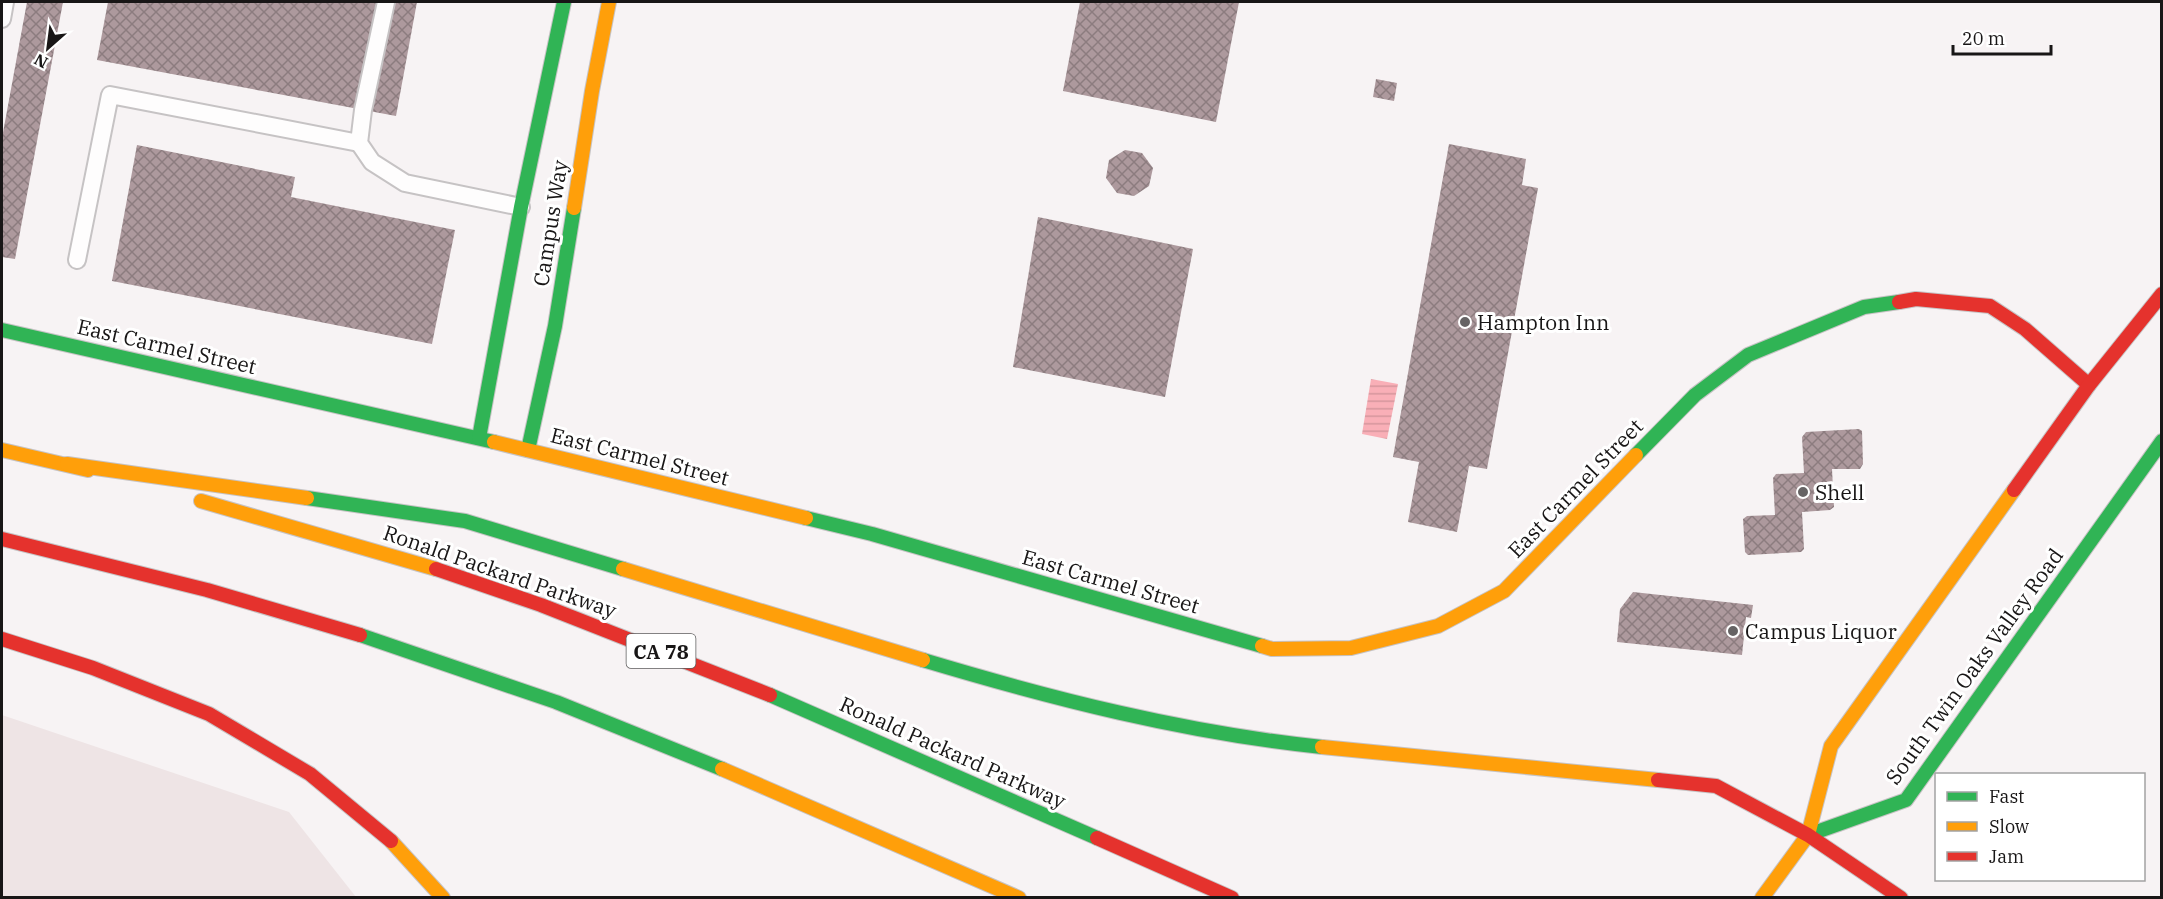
<svg xmlns="http://www.w3.org/2000/svg" width="2163" height="899" font-family="'IBM Plex Serif',serif">
<style>
.built{fill:#eee4e5}
.water{fill:url(#water-rules)}
.building{fill:url(#building-cross-hatch)}
.lines{fill:none;stroke-linecap:round;stroke-linejoin:round}
.lane-casing{stroke:#c6c3c4;stroke-width:20}
.fast-casing{stroke:#c6c3c4;stroke-width:16}
.slow-casing{stroke:#c6c3c4;stroke-width:16}
.jam-casing{stroke:#c6c3c4;stroke-width:16}
.lane{stroke:#fefdfd;stroke-width:16}
.fast{stroke:#30b455;stroke-width:14}
.slow{stroke:#ff9f0a;stroke-width:14}
.jam{stroke:#e5322d;stroke-width:14}
.poi-dot{fill:#666364;stroke:#fff;stroke-width:2}
.labels{text-anchor:middle;dominant-baseline:central;stroke-width:6;stroke-linejoin:round;paint-order:stroke}
.shield{fill:#fff;stroke:#5d5c5c;stroke-width:1.5}
.shield-label{font-size:20px;font-weight:bold;fill:#181616}
.street-label{font-size:21px;fill:#181616;stroke:#fff}
.poi-label{font-size:21px;fill:#181616;stroke:#fff;text-anchor:start}
</style>
<defs>
<pattern id="water-rules" width="6" height="5" patternUnits="userSpaceOnUse" patternTransform="scale(1.5)"><rect width="6" height="5" fill="#f9afb7"/><path d="M0 2.5h6" fill="none" stroke="#d5969d"/></pattern>
<pattern id="building-cross-hatch" width="8" height="8" patternUnits="userSpaceOnUse" patternTransform="scale(1.5)"><rect width="8" height="8" fill="#ad999d"/><path d="M0 0l8 8M0 8l8-8" fill="none" stroke="#8c7c7f"/></pattern>
</defs>
<rect width="100%" height="100%" fill="#f7f3f4"/>
<!-- built -->
<path class="built" d="M 2,715 L 289,812 L 356,897 L 2,897 Z"/>
<!-- water -->
<path class="water" d="M 1371,379 L 1398,384 L 1387,439 L 1362,434 Z"/>
<!-- building -->
<g class="building">
<path d="M 27,2 L 63,2 L 15,259 L 2,257 L 2,138 Z"/>
<path d="M 108,2 L 417,2 L 396,116 L 97,60 Z"/>
<path d="M 1080,2 L 1239,2 L 1216,122 L 1063,91 Z"/>
<path d="M 1376,79 L 1397,83 L 1394,101 L 1373,97 Z"/>
<path d="M 1449,144 L 1526,159 L 1522,185 L 1538,188 L 1487,469 L 1469,466 L 1457,532 L 1408,522 L 1419,462 L 1393,457 Z"/>
<path d="M 137,145 L 295,177 L 291,197 L 455,230 L 432,344 L 112,281 Z"/>
<path d="M 1125,150 L 1142,153 L 1153,168 L 1149,186 L 1134,196 L 1117,193 L 1106,178 L 1109,160 Z"/>
<path d="M 1038,217 L 1193,249 L 1165,397 L 1013,367 Z"/>
<path d="M 1859,429 L 1862,431 L 1863,464 L 1860,469 L 1832,469 L 1834,507 L 1830,510 L 1802,512 L 1804,549 L 1801,552 L 1748,555 L 1745,552 L 1743,519 L 1747,516 L 1775,515 L 1773,478 L 1776,474 L 1804,473 L 1802,437 L 1806,432 Z"/>
<path d="M 1633,592 L 1753,605 L 1751,618 L 1746,617 L 1742,655 L 1617,642 L 1620,609 Z"/>
</g>
<g class="lines">
<!-- lane casing -->
<g class="lane-casing">
<g id="lane">
<path d="M 386,2 L 363,110 L 359,143 L 372,162 L 405,183 L 521,207"/>
<path d="M 2,19 L 5,2"/>
<path d="M 77,260 L 110,95 L 359,143"/>
</g>
</g>
<!-- fast casing -->
<g class="fast-casing">
<g id="fast">
<path d="M 2,330 L 494,442"/>
<path d="M 479,438 L 521,207 L 564,2"/>
<path d="M 528,450 L 555,326 L 574,208"/>
<path d="M 1636,455 L 1695,395 L 1748,355 L 1864,307 L 1899,302"/>
<path d="M 307,498 L 465,521 L 623,569"/>
<path d="M 806,518 L 872,534 L 1262,646"/>
<path d="M 360,635 L 556,702 L 722,769"/>
<path d="M 923,660 C 1053,699 1186,733 1322,747"/>
<path d="M 770,695 L 1097,838"/>
<path d="M 1808,835 L 1906,800 L 2162,441"/>
</g>
</g>
<!-- slow casing -->
<g class="slow-casing">
<g id="slow">
<path d="M 574,208 L 592,91 L 609,2"/>
<path d="M 494,442 L 806,518"/>
<path d="M 2,450 L 88,470"/>
<path d="M 67,464 L 307,498"/>
<path d="M 201,501 L 436,569"/>
<path d="M 623,569 L 923,660"/>
<path d="M 1262,646 L 1272,649 L 1351,648 L 1438,626 L 1504,591 L 1636,455"/>
<path d="M 1322,747 L 1658,780"/>
<path d="M 722,769 L 1019,898"/>
<path d="M 391,841 L 443,898"/>
<path d="M 1762,898 L 1808,835 L 1831,746 L 2014,490"/>
</g>
</g>
<!-- jam casing -->
<g class="jam-casing">
<g id="jam">
<path d="M 1899,302 L 1916,299 L 1990,306 L 2025,329 L 2089,385"/>
<path d="M 2014,490 L 2089,385 L 2162,294"/>
<path d="M 2,539 L 207,590 L 360,635"/>
<path d="M 436,569 L 541,605 L 770,695"/>
<path d="M 2,639 L 93,668 L 209,714 L 310,774 L 391,841"/>
<path d="M 1658,780 L 1716,786 L 1808,835 L 1901,898"/>
<path d="M 1097,838 L 1232,898"/>
</g>
</g>
<!-- lane -->
<use href="#lane" class="lane"/>
<!-- fast -->
<use href="#fast" class="fast"/>
<!-- slow -->
<use href="#slow" class="slow"/>
<!-- jam -->
<use href="#jam" class="jam"/>
</g>
<!-- markers -->
<g class="poi-dot">
<circle cx="1465" cy="322" r="6"/>
<circle cx="1803" cy="492" r="6"/>
<circle cx="1733" cy="631" r="6"/>
</g>
<g class="labels">
<!-- shield labels -->
<rect class="shield" x="626.5" y="634" width="69" height="34" rx="4.5"/>
<g class="shield-label">
<text x="661" y="651">CA 78</text>
</g>
<!-- street labels -->
<g class="street-label">
<text transform="translate(550 223) rotate(-81)">Campus Way</text>
<text transform="translate(167 346) rotate(13)">East Carmel Street</text>
<text transform="translate(640 456) rotate(14)">East Carmel Street</text>
<text transform="translate(1575 488) rotate(-46)">East Carmel Street</text>
<text transform="translate(500 571) rotate(19)">Ronald Packard Parkway</text>
<text transform="translate(1111 581) rotate(16)">East Carmel Street</text>
<text transform="translate(1974 666) rotate(-54)">South Twin Oaks Valley Road</text>
<text transform="translate(953 752) rotate(24)">Ronald Packard Parkway</text>
</g>
<!-- poi labels -->
<g class="poi-label">
<text x="1477" y="322">Hampton Inn</text>
<text x="1815" y="492">Shell</text>
<text x="1745" y="631">Campus Liquor</text>
</g>
</g>
<!-- border -->
<rect width="2163" height="899" fill="none" stroke="#181616" stroke-width="6"/>
<!-- legend -->
<rect x="1935" y="773" width="210" height="108" fill="#ffffff" stroke="#a3a2a2" stroke-width="1.5"/>
<rect x="1947" y="792" width="30" height="9" fill="#30b455" stroke="#a3a2a2" stroke-width="1.5"/>
<text x="1989" y="803" font-size="18" fill="#181616">Fast</text>
<rect x="1947" y="822" width="30" height="9" fill="#ff9f0a" stroke="#a3a2a2" stroke-width="1.5"/>
<text x="1989" y="833" font-size="18" fill="#181616">Slow</text>
<rect x="1947" y="852" width="30" height="9" fill="#e5322d" stroke="#a3a2a2" stroke-width="1.5"/>
<text x="1989" y="863" font-size="18" fill="#181616">Jam</text>
<!-- north arrow -->
<g transform="translate(48 48) rotate(208)" stroke="#ffffff" stroke-width="4.5" paint-order="stroke">
<path d="M0-4.5L10 22L0 15L-10 22Z" fill="#181616"/>
<text y="-9" font-size="16" font-weight="bold" text-anchor="middle" fill="#181616">N</text>
</g>
<!-- scale -->
<path d="M1953 45v9h98v-9" fill="none" stroke="#181616" stroke-width="3"/>
<text x="1962" y="45" font-size="18" fill="#181616" stroke="#ffffff" stroke-width="4.5" paint-order="stroke">20 m</text>
</svg>
